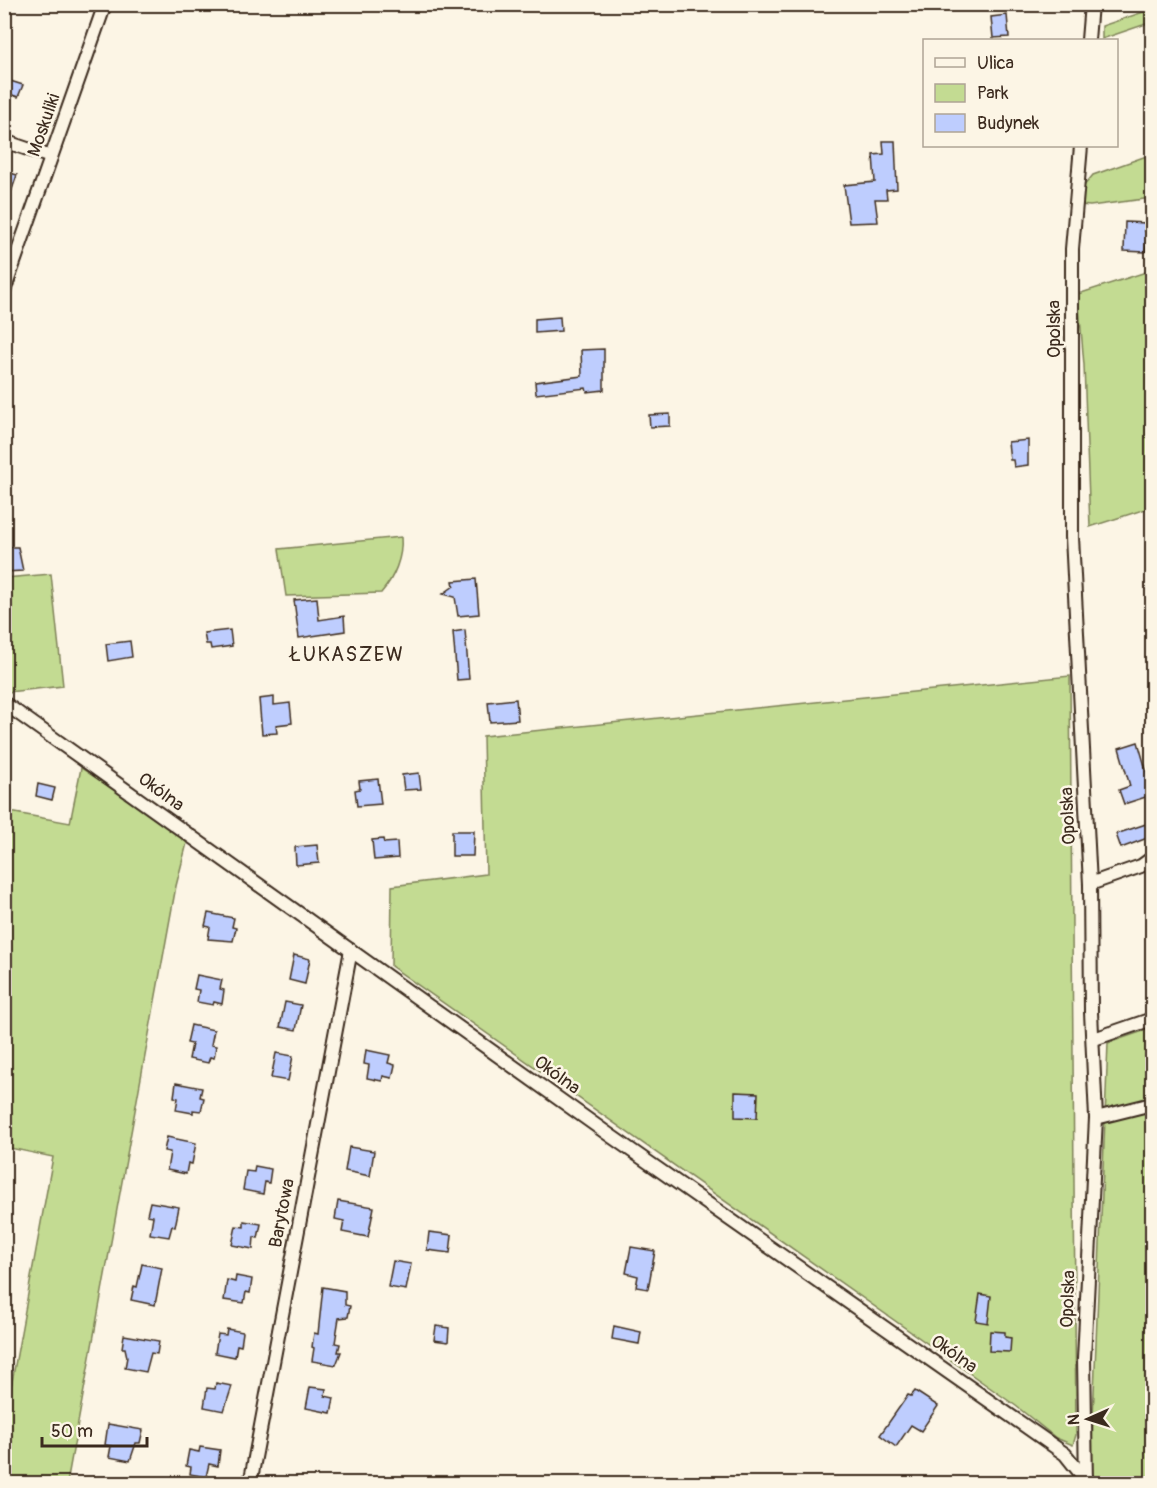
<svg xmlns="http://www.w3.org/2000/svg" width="1157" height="1488" font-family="Pangolin,sans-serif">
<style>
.green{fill:#c3db92;stroke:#7f8258;stroke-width:1.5}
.building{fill:#becdfe;stroke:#3b2a1e;stroke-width:1.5}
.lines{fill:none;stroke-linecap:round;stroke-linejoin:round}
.minor-casing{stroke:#3b2a1e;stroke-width:16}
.minor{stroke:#fcf5e5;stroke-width:12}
.labels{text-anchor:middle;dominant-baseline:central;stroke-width:5;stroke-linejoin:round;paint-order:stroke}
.street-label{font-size:18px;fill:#3b2a1e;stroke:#fcf5e5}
.neighbourhood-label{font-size:20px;letter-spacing:1.5px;fill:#3b2a1e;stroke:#fcf5e5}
</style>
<rect width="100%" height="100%" fill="#fcf5e5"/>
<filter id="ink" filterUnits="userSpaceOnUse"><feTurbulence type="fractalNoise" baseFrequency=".0167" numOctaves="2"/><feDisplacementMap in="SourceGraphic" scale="12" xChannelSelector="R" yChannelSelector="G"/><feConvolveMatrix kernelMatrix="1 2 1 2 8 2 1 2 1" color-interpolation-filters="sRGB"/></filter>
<g filter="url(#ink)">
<!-- green -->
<g class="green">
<path d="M 1152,9 L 1152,22 L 1102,39 L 1102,26 Z"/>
<path d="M 1152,154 L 1152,198 L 1090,206 L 1081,205 L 1083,187 L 1093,175 Z"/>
<path d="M 1152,270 L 1152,507 L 1090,527 L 1084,365 L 1078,294 Z"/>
<path d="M 401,537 C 403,557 394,578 381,593 L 286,596 L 279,549 Z"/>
<path d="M 51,574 L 63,686 L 8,692 L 4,689 L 5,578 Z"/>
<path d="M 1070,676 L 1076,1435 L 1073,1445 L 1056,1438 L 1016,1406 L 391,966 L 392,886 L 486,874 L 483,736 Z"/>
<path d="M 81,768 L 178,833 L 187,843 L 176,886 L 67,1483 L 5,1483 L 5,1420 L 53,1157 L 5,1147 L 4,811 L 70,823 Z"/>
<path d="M 1152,1028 L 1152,1483 L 1095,1483 L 1091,1468 L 1108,1043 Z"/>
</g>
<!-- building -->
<g class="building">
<path d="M 1007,15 L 1009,37 L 993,38 L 991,17 Z"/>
<path d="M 4,79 L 23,85 L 18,97 L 4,92 Z"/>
<path d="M 883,141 L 895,141 L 897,189 L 886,190 L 887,199 L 875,199 L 878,222 L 849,223 L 844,185 L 875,182 L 873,155 L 884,154 Z"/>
<path d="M 4,171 L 17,175 L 6,207 L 4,207 Z"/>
<path d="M 1125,222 L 1146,223 L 1145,231 L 1149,231 L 1145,252 L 1124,251 Z"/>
<path d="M 560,317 L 561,331 L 535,333 L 535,319 Z"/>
<path d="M 604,349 L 604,390 L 587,392 L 586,388 L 536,394 L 535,382 L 582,376 L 581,350 Z"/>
<path d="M 670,414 L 670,426 L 650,427 L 649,415 Z"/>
<path d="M 1028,440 L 1028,465 L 1014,467 L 1013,460 L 1010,460 L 1008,442 Z"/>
<path d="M 4,547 L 18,547 L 23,571 L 4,572 Z"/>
<path d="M 476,579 L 479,614 L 458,616 L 455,597 L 443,594 L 454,586 L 453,581 Z"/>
<path d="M 317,598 L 319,620 L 344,616 L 345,631 L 299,638 L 294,600 Z"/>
<path d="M 230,630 L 232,646 L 211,649 L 210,644 L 206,644 L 204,633 Z"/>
<path d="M 465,630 L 469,679 L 457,680 L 453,632 Z"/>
<path d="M 130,641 L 132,657 L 108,661 L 106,644 Z"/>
<path d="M 274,697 L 274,705 L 290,703 L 292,723 L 276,725 L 277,733 L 262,734 L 259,699 Z"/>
<path d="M 516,699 L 518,720 L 490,722 L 488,702 Z"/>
<path d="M 1138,742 L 1149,780 L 1152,779 L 1152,795 L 1124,804 L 1119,790 L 1130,786 L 1119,748 Z"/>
<path d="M 419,773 L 421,789 L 404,790 L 402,775 Z"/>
<path d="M 378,779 L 381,804 L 357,806 L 355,790 L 360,789 L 359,781 Z"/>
<path d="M 38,784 L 55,788 L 52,800 L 36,796 Z"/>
<path d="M 1146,824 L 1150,837 L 1121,848 L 1116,834 Z"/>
<path d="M 452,831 L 474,831 L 473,856 L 452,856 Z"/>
<path d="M 383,839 L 384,843 L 397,842 L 398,858 L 374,860 L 372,840 Z"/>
<path d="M 317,845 L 319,863 L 296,865 L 295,847 Z"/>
<path d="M 208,913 L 234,918 L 232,927 L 236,928 L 233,941 L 208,939 L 210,927 L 205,926 Z"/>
<path d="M 294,955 L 310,959 L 305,984 L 289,980 Z"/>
<path d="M 197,975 L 222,980 L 220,989 L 224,990 L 222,1004 L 214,1002 L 213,1005 L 197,1002 L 199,990 L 194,989 Z"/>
<path d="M 285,1002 L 301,1005 L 296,1030 L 280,1027 Z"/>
<path d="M 191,1025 L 214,1030 L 211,1045 L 216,1046 L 214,1058 L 210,1057 L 208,1063 L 189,1059 L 192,1044 L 187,1043 Z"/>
<path d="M 366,1050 L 390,1055 L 388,1063 L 395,1065 L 392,1078 L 383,1076 L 382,1081 L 367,1078 L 369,1065 L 364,1064 Z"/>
<path d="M 276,1053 L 293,1056 L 288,1081 L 271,1078 Z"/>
<path d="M 176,1083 L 202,1088 L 200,1097 L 204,1098 L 201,1111 L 193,1110 L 193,1113 L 176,1110 L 178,1098 L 174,1097 Z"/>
<path d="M 735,1092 L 758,1093 L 757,1118 L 735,1117 Z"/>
<path d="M 167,1137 L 196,1143 L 192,1164 L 188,1163 L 186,1174 L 167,1170 L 170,1152 L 164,1151 Z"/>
<path d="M 349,1147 L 374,1151 L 370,1176 L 345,1171 Z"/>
<path d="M 255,1166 L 271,1169 L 269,1183 L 265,1182 L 263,1194 L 243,1190 L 246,1171 L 254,1172 Z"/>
<path d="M 338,1201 L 374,1207 L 368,1237 L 342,1232 L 344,1221 L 335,1219 Z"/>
<path d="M 150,1202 L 179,1207 L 175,1227 L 172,1226 L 169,1237 L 150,1234 L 153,1216 L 147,1215 Z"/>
<path d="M 244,1221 L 261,1224 L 258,1238 L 254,1237 L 253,1249 L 232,1245 L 236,1226 L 244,1227 Z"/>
<path d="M 429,1232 L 452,1235 L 450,1253 L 427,1250 Z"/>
<path d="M 631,1247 L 655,1251 L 648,1289 L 636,1287 L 638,1276 L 626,1273 Z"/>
<path d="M 393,1261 L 411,1264 L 406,1290 L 388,1287 Z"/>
<path d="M 142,1264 L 162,1268 L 155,1305 L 131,1300 L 134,1286 L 137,1287 Z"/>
<path d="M 236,1276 L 252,1279 L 250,1293 L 246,1292 L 244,1303 L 224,1300 L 227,1280 L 235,1282 Z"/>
<path d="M 323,1287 L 345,1291 L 345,1305 L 350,1306 L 348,1317 L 339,1318 L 335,1343 L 340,1344 L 338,1352 L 341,1352 L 336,1365 L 312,1361 L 314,1348 L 312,1347 L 314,1333 L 318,1334 Z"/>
<path d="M 980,1294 L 991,1296 L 988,1323 L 976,1321 Z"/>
<path d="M 436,1326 L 449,1328 L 448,1342 L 434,1340 Z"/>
<path d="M 614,1326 L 641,1332 L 639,1344 L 612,1339 Z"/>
<path d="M 227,1329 L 243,1332 L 241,1346 L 237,1345 L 235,1357 L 215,1353 L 218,1334 L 226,1335 Z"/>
<path d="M 990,1331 L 1005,1332 L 1005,1337 L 1011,1338 L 1010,1352 L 989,1351 Z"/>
<path d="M 124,1335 L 159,1341 L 157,1354 L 151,1353 L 146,1372 L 125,1368 L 127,1357 L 125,1348 L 122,1348 Z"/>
<path d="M 216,1383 L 232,1386 L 224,1411 L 204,1407 L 207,1388 L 215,1389 Z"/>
<path d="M 310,1387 L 326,1389 L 325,1396 L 334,1398 L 331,1413 L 306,1408 Z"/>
<path d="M 915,1391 L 938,1406 L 921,1431 L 911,1425 L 896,1447 L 880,1435 L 908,1395 L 911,1396 Z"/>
<path d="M 108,1424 L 143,1430 L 140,1443 L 136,1443 L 130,1461 L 109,1457 L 111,1446 L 105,1445 Z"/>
<path d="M 200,1447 L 220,1450 L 218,1466 L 209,1464 L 206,1477 L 190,1474 L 191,1467 L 186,1466 L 189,1450 L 199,1452 Z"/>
</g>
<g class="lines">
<!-- minor casing -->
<g class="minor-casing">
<g id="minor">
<path d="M 1088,40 L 1091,4"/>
<path d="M 4,141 L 51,157"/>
<path d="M 1081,146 L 1072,249 L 1072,537 L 1090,884 L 1091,1012 L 1096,1118 L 1084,1359 L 1086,1484"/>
<path d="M 4,291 L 105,4"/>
<path d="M 4,703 L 608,1134 L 1065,1454 L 1085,1479"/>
<path d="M 1090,884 L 1141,866 L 1152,858"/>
<path d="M 1094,1039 L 1152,1019"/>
<path d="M 1096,1118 L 1152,1104"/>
<path d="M 250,1484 L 351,950"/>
</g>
</g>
<!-- minor -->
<use href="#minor" class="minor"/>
</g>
</g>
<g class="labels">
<!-- street labels -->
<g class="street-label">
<text transform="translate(44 125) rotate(-71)">Moskuliki</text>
<text transform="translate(1054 329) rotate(-90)">Opolska</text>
<text transform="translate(161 792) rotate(36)">Okólna</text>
<text transform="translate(1068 816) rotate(-93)">Opolska</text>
<text transform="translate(557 1075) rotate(36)">Okólna</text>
<text transform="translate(282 1213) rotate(-79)">Barytowa</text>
<text transform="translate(1068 1299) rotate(-88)">Opolska</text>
<text transform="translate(954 1354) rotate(35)">Okólna</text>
</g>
<!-- neighbourhood labels -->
<g class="neighbourhood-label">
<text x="347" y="654">ŁUKASZEW</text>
</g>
</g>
<!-- margin -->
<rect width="1157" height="1488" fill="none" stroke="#fcf5e5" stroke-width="24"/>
<rect x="12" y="12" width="1133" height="1464" fill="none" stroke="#3b2a1e" stroke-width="2" filter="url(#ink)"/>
<!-- legend -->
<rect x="923" y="39" width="195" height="108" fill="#fcf5e5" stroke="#afa495" stroke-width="1.5"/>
<rect x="935" y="58" width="30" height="9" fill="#fcf5e5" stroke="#afa495" stroke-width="1.5"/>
<text x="977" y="69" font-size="18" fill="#3b2a1e">Ulica</text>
<rect x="935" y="84" width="30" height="18" fill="#c3db92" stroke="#afa495" stroke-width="1.5"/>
<text x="977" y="99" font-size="18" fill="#3b2a1e">Park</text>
<rect x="935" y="114" width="30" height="18" fill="#becdfe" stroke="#afa495" stroke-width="1.5"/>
<text x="977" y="129" font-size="18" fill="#3b2a1e">Budynek</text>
<!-- north arrow -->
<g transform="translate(1088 1419) rotate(267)" stroke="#fcf5e5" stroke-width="4.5" paint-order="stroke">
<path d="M0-4.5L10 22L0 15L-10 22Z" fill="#3b2a1e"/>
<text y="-9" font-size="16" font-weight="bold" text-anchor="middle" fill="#3b2a1e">N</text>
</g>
<!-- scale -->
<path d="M42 1437v9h105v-9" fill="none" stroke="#3b2a1e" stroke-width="3"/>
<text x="51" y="1437" font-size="18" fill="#3b2a1e" stroke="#fcf5e5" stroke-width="4.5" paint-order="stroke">50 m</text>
</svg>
